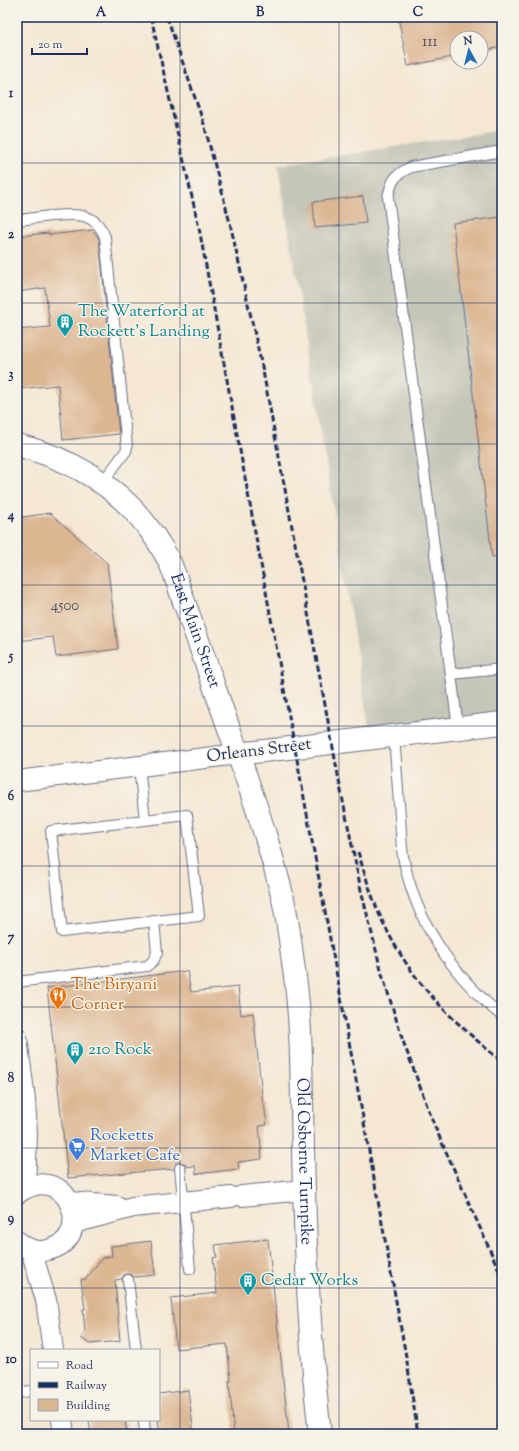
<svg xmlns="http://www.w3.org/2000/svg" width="519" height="1451" font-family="'Sorts Mill Goudy',serif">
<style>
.industrial{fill:#c5c5b8}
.building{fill:#dcb591}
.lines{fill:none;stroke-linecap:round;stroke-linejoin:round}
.service-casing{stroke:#676f87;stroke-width:12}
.minor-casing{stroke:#676f87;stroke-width:22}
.tertiary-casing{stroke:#676f87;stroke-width:24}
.primary-casing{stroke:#676f87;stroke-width:24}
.service{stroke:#fff;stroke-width:10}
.minor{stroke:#fff;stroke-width:20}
.tertiary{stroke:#fff;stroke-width:22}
.primary{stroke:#fff;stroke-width:22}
.rail{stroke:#1b2f5e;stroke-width:3;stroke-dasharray:6 3;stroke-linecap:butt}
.grid{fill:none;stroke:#1b2f5e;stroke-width:1;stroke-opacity:0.55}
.labels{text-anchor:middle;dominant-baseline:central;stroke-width:3;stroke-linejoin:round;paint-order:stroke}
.number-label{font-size:15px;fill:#4b506b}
.culture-label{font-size:17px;fill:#0d838f;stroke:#f7f3e8;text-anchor:start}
.street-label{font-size:17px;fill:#1b2f5e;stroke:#f7f3e8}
.food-label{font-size:17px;fill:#c56008;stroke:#f7f3e8;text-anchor:start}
.shop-label{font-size:17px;fill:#366cbe;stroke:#f7f3e8;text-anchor:start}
.neatline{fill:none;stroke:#1b2f5e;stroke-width:1.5}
.grid-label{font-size:13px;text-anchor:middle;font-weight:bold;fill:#1b2f5e}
</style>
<rect width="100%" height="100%" fill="#f7f3e8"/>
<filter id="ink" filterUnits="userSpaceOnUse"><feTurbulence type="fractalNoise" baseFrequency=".025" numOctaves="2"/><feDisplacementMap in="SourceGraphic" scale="8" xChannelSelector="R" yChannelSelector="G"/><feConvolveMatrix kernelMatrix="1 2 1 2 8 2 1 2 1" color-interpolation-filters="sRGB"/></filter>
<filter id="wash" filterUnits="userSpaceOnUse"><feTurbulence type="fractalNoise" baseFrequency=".012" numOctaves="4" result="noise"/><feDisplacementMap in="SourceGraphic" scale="16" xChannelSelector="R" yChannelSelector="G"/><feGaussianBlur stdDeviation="0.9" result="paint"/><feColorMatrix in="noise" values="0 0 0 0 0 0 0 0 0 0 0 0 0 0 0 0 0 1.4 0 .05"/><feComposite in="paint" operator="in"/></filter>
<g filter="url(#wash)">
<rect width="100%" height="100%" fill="#f5e7d3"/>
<!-- industrial -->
<path class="industrial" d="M 502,130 L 502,712 L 369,728 L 278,165 Z"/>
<g id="blocks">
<!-- building -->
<g class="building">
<path d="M 398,17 L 502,17 L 502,47 L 481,51 L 481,38 L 457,38 L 457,56 L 408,66 Z"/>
<path d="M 363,196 L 366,223 L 315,228 L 313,202 Z"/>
<path d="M 502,217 L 502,556 L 492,557 L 453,223 Z"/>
<path d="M 92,230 L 96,234 L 99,239 L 119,434 L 63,440 L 58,385 L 17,389 L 17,330 L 50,327 L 45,288 L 17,292 L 17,236 L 49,233 L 49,235 Z"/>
<path d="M 50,513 L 107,563 L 118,649 L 56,657 L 53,637 L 17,641 L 17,518 Z"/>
<path d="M 187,971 L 191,992 L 238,987 L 241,1015 L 253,1013 L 263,1104 L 264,1104 L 267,1125 L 259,1126 L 262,1159 L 238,1162 L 239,1169 L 196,1174 L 195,1166 L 186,1167 L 185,1164 L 180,1162 L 176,1163 L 174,1169 L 68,1178 L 47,988 Z"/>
<path d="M 268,1239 L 289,1434 L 234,1434 L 229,1381 L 231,1381 L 227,1344 L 176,1349 L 171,1298 L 217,1293 L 213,1258 L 217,1257 L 215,1245 Z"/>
<path d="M 151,1241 L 155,1275 L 134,1277 L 131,1274 L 127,1274 L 124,1275 L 122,1279 L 115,1280 L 120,1341 L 90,1344 L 81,1338 L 85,1332 L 83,1309 L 85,1309 L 81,1280 L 86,1279 L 102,1258 L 112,1256 L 111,1246 Z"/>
<path d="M 188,1390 L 194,1434 L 160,1434 L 158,1420 L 159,1420 L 159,1394 Z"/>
<path d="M 89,1420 L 125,1420 L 127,1434 L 91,1434 Z"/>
</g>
</g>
</g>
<g filter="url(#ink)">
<use href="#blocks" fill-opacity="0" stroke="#676f87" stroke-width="1"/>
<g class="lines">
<!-- service casing -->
<g class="service-casing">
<g id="service">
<path d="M 17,220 C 29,219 40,217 52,216 C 75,214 95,211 105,237 L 127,447 L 126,451 L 102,483"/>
<path d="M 451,674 L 502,669"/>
<path d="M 458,728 L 388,197 C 392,179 395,175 411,167 L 502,151"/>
<path d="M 394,735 C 396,762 398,790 400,817 C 401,830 401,844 403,856 C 415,921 452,975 502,1016"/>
<path d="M 139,766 L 145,820 L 51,831 L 62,932 L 199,916 L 187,815 L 145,820"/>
<path d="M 17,982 L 147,966 L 153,961 L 157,953 L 154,921"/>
<path d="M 180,1168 L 190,1269"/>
<path d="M 128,1280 L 136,1350"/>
<path d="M 17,1393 L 31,1391"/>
<path d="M 144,1420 L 145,1434"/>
</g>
</g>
<!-- minor casing -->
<g class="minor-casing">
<g id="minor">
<path d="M 17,781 L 238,754"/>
<path d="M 17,1038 L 25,1100 L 27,1134 L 25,1189"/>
<path d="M 17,1194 C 66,1157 99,1238 48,1250 C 36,1253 26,1249 17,1241"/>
<path d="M 242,1196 L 304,1190"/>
<path d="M 70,1202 L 117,1206"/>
<path d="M 73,1223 L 133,1207 L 231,1197"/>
<path d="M 31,1250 L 46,1300 L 53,1350"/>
<path d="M 62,1420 L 64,1434"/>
</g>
</g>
<!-- tertiary casing -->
<g class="tertiary-casing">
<path id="tertiary" d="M 238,754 L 502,723"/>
</g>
<!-- primary casing -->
<g class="primary-casing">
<g id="primary">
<path id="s1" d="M 17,445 C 84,462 137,498 169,561 C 175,573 179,588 184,602 C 195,631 205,660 215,689 C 238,755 263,820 280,887 C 287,912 290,938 293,963 C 303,1025 301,1087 303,1149 C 305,1244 309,1340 320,1434"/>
</g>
</g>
<!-- service -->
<use href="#service" class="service"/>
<!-- minor -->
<use href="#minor" class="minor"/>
<!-- tertiary -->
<use href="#tertiary" class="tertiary"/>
<!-- primary -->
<use href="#primary" class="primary"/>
<!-- rail -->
<g class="rail">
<path d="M 151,17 L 199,228 L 364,1123 L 407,1362 L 418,1434"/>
<path d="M 167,17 L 204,124 L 230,223 L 263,371 L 341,791 L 361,890 L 382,974 L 403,1041 L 435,1127 L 502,1277"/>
<path d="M 358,852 C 363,868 368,885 374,901 C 387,936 411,975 437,1002 C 457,1024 480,1043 502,1062"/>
</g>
</g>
</g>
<!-- grid -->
<path class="grid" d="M 180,17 L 180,1434M 339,17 L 339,1434M 17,163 L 502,163M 17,303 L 502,303M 17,444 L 502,444M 17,585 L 502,585M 17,726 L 502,726M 17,866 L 502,866M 17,1007 L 502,1007M 17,1148 L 502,1148M 17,1288 L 502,1288"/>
<!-- icons -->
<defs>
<g id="building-pin" transform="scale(0.9)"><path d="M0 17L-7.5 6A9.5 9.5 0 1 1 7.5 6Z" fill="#0f9aa8" stroke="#f7f3e8"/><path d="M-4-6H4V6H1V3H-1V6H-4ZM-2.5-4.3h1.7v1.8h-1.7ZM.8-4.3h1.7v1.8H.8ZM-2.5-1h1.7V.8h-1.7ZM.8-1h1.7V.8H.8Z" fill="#fff"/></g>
<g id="restaurant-pin" transform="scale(0.9)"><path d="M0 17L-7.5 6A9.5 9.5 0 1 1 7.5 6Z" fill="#e8710a" stroke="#f7f3e8"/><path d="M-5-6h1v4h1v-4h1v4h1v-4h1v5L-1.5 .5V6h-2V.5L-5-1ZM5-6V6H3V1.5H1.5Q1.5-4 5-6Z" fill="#fff"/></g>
<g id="supermarket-pin" transform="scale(0.9)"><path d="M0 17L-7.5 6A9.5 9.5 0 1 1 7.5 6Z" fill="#3f7fe0" stroke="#f7f3e8"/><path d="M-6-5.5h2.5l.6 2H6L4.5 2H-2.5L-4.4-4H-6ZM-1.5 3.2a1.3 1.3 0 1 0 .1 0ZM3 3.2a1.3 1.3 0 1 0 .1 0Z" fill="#fff"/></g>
</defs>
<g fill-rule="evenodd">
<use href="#building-pin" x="65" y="322"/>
<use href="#restaurant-pin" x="58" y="995"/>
<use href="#building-pin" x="75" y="1050"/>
<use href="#supermarket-pin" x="77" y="1146"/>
<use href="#building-pin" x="248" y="1281"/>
</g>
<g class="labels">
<!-- number labels -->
<g class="number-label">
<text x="430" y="42">111</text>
<text x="65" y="606">4500</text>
</g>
<!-- culture labels -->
<g class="culture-label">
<text x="78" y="312">The Waterford at<tspan x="78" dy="20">Rockett's Landing</tspan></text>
<text x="88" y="1050">210 Rock</text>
<text x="261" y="1281">Cedar Works</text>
</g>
<!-- street labels -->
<g class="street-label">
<text stroke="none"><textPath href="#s1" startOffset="272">East Main Street</textPath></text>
<text transform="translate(259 751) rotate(-7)">Orleans Street</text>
<text stroke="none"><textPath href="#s1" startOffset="818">Old Osborne Turnpike</textPath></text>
</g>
<!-- food labels -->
<g class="food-label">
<text x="71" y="985">The Biryani<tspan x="71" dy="20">Corner</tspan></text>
</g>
<!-- shop labels -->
<g class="shop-label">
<text x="90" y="1136">Rocketts<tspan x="90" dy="20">Market Cafe</tspan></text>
</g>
</g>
<!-- margin -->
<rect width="519" height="1451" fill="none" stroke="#f7f3e8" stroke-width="44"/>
<!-- legend -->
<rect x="30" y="1349" width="130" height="72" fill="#f7f3e8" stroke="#9fa5b1"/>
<rect x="38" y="1362" width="20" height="6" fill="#ffffff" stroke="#9fa5b1"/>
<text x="66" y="1369" font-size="12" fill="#1b2f5e">Road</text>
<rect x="38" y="1382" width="20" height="6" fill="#1b2f5e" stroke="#9fa5b1"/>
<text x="66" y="1389" font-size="12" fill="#1b2f5e">Railway</text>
<rect x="38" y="1399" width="20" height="12" fill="#dcb591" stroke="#9fa5b1"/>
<text x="66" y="1409" font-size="12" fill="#1b2f5e">Building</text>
<!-- north arrow -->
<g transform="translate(469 50) rotate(353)"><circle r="19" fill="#f7f3e8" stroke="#9fa5b1"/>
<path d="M0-3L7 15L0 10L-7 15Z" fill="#1f6fb2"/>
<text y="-6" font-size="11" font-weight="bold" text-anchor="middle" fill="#1b2f5e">N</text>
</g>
<!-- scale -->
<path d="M32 48v6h55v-6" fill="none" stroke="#1b2f5e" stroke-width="2"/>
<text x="38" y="48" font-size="12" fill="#1b2f5e" stroke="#f7f3e8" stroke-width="3" paint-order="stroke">20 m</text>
<rect x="22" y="22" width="475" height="1407" class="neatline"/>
<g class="grid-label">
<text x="101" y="16">A</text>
<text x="260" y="16">B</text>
<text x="418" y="16">C</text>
<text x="11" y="97">1</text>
<text x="11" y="238">2</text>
<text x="11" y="378">3</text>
<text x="11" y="519">4</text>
<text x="11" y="660">5</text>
<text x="11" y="800">6</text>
<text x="11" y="941">7</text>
<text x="11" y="1082">8</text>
<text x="11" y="1222">9</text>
<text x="11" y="1363">10</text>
</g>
</svg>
